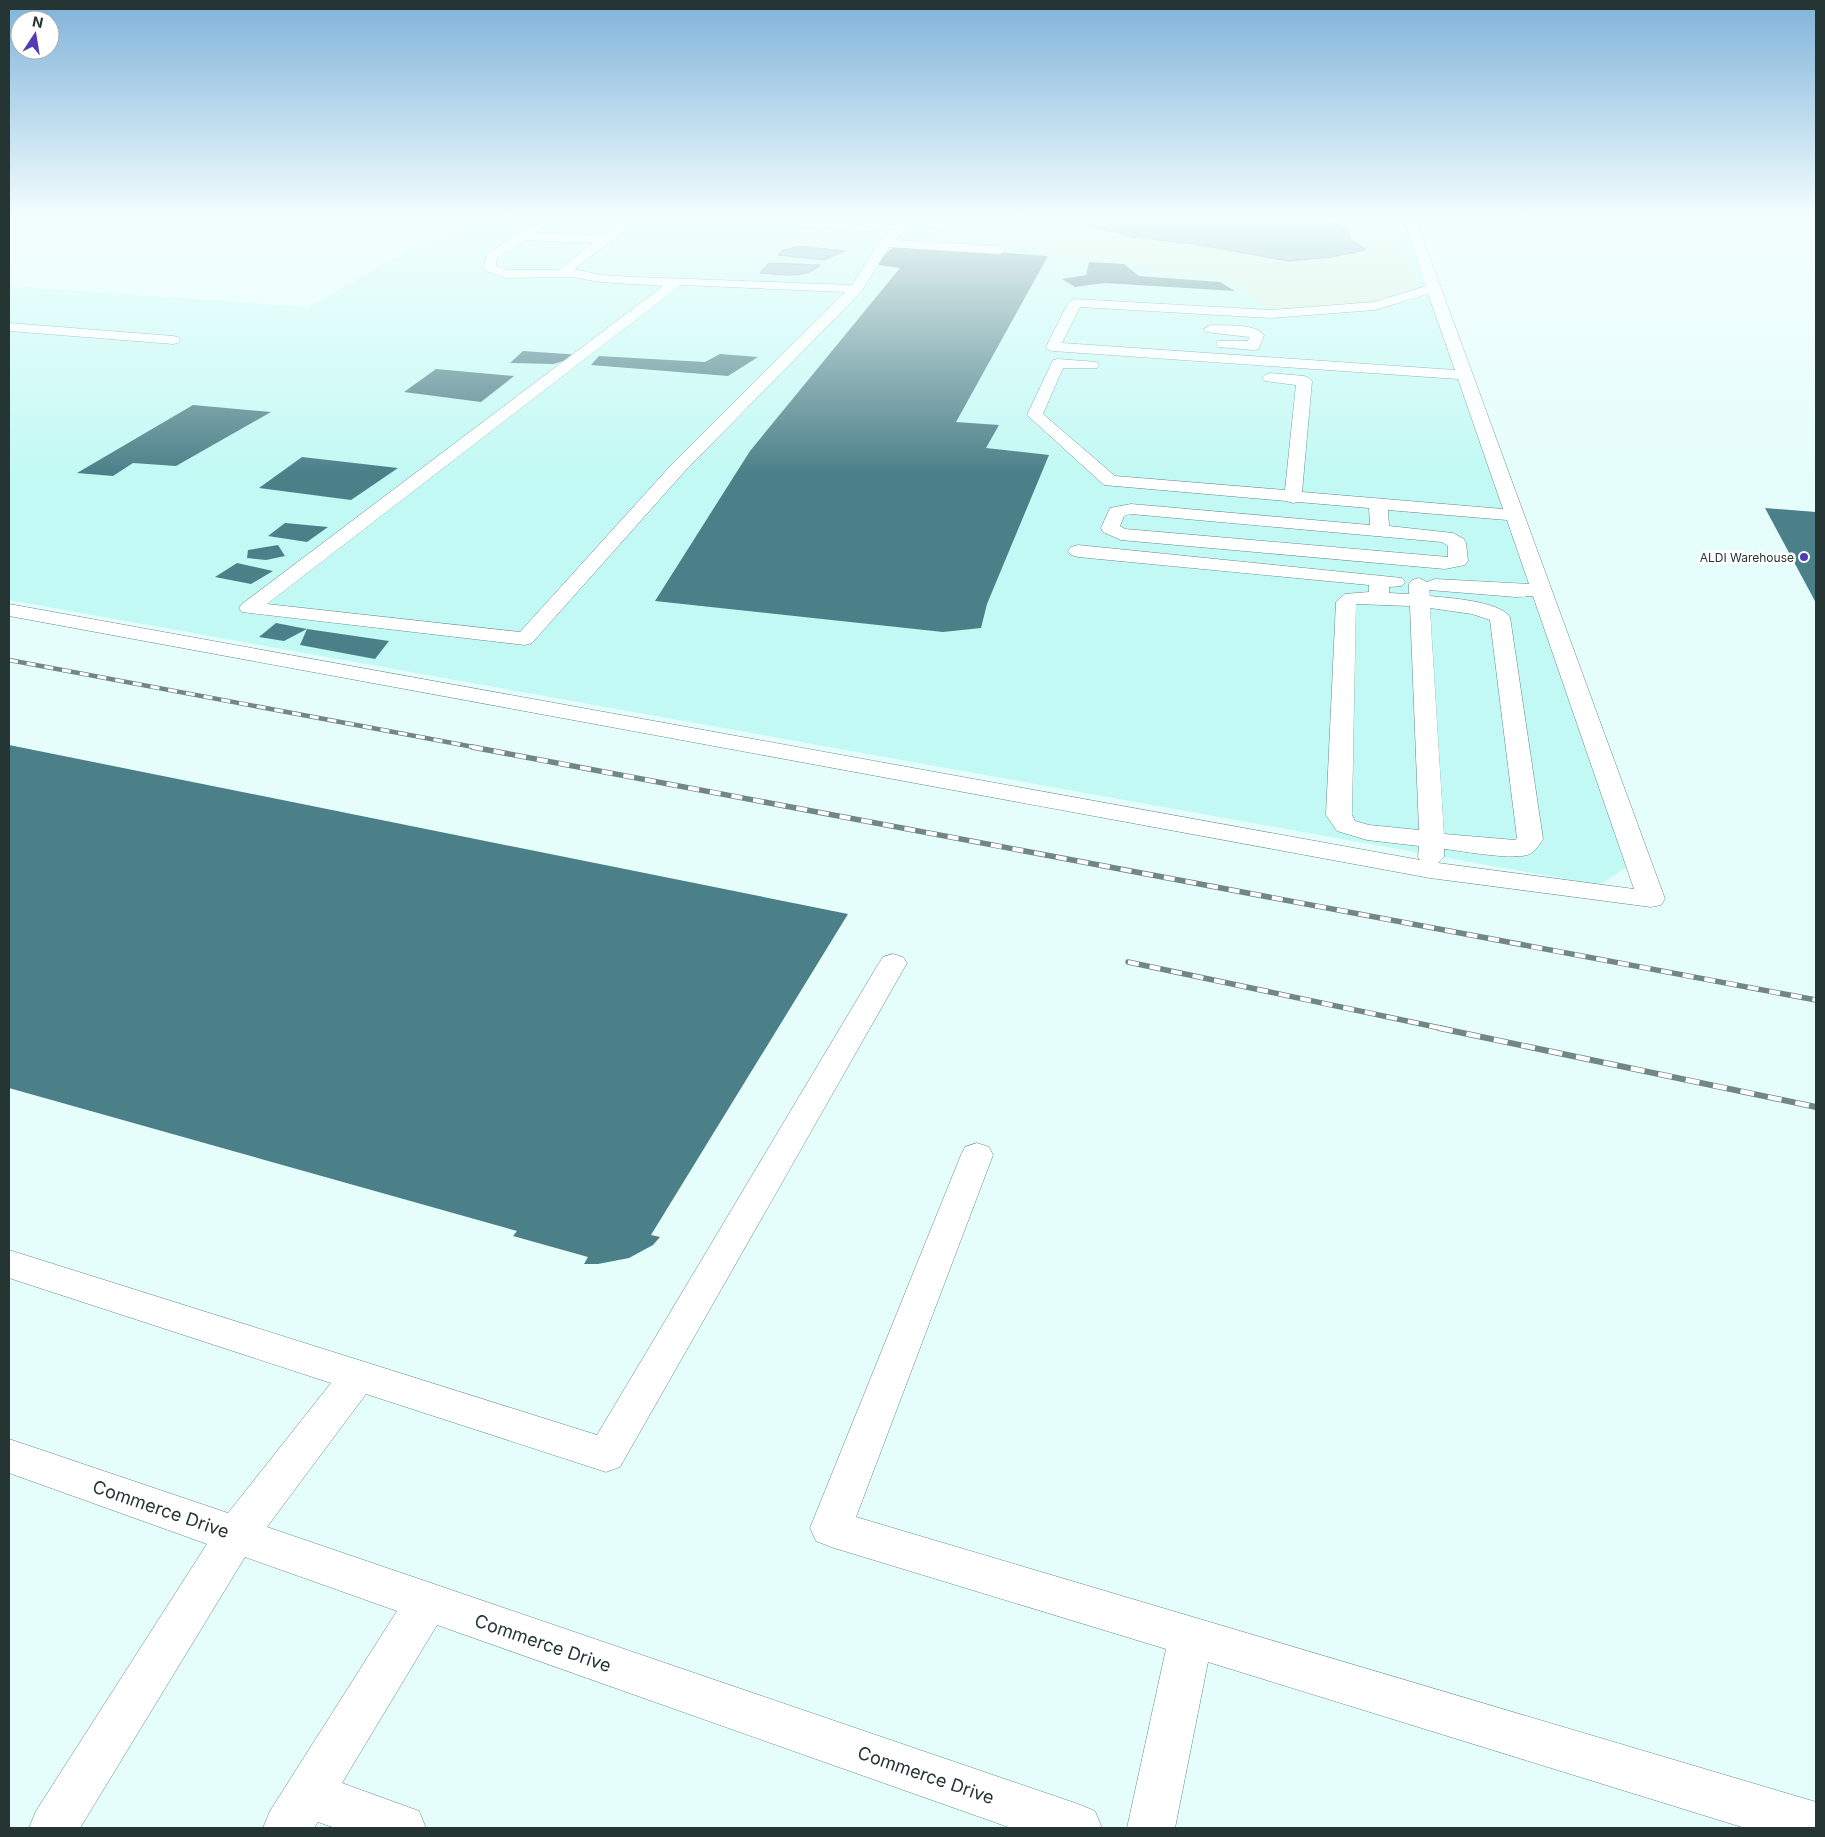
<svg xmlns="http://www.w3.org/2000/svg" width="1825" height="1837" font-family="Inter,sans-serif">
<style>
.built{fill:#c3f9f4}
.green{fill:#d6f1db}
.water{fill:#81b0c5;stroke:#658b9a}
.building{fill:#4b8088}
.lines{fill:none;stroke-linecap:round;stroke-linejoin:round}
.minor-casing{stroke:#638b88;stroke-width:1}
.minor{fill:#fff;fill-rule:evenodd}
.rail-far2-casing{stroke:#728684;stroke-width:4.5}
.rail-far1-casing{stroke:#728684;stroke-width:5.5}
.rail-casing{stroke:#728684;stroke-width:6}
.rail-far2{stroke:#fff;stroke-width:3;stroke-dasharray:9;stroke-linecap:butt}
.rail-far1{stroke:#fff;stroke-width:4;stroke-dasharray:11;stroke-linecap:butt}
.rail{stroke:#fff;stroke-width:4.5;stroke-dasharray:14;stroke-linecap:butt}
.poi-dot{fill:#533bb3;stroke:#fff;stroke-width:2}
.labels{text-anchor:middle;dominant-baseline:central;stroke-width:5;stroke-linejoin:round;paint-order:stroke}
.far-poi-label{font-size:12px;fill:#243534;stroke:#fff;text-anchor:end}
.near-street-label{font-size:18px;fill:#243534;stroke:#fff}
</style>
<rect width="100%" height="100%" fill="#e5fefc"/>
<!-- built -->
<path class="built" d="M 491,217 L 1401,217 L 1632,864 L 1599,885 L 9,600 L 9,286 L 308,307 L 427,240 Z"/>
<!-- green -->
<path class="green" d="M 1031,217 L 1392,217 L 1418,286 L 1371,302 L 1266,309 L 1233,280 L 1163,274 L 1133,263 L 1007,253 L 933,242 L 941,230 L 1008,218 L 1030,219 Z"/>
<!-- water -->
<g class="water">
<path d="M 1085,217 L 1314,217 L 1349,230 L 1350,239 L 1366,250 L 1332,257 L 1288,261 L 1194,244 L 1132,237 L 1092,226 Z"/>
<path d="M 801,246 L 845,251 L 824,260 L 778,255 L 783,250 Z"/>
<path d="M 769,263 L 820,265 C 805,280 779,274 760,273 Z"/>
</g>
<!-- building -->
<g class="building">
<path d="M 896,245 L 1048,256 L 956,422 L 999,425 L 986,448 L 1049,455 L 987,604 L 981,628 L 943,632 L 655,601 L 750,451 L 900,268 L 872,264 Z"/>
<path d="M 1089,262 L 1124,264 L 1139,276 L 1220,282 L 1235,291 L 1104,283 L 1075,287 L 1062,279 L 1086,275 Z"/>
<path d="M 523,351 L 581,355 L 554,364 L 510,363 Z"/>
<path d="M 720,354 L 758,357 L 728,376 L 591,365 L 599,356 L 705,362 Z"/>
<path d="M 436,369 L 514,376 L 481,402 L 404,392 Z"/>
<path d="M 193,405 L 271,412 L 176,466 L 133,463 L 113,476 L 77,473 Z"/>
<path d="M 302,457 L 398,468 L 351,500 L 259,488 Z"/>
<path d="M 1765,508 L 1816,512 L 1816,603 Z"/>
<path d="M 285,523 L 328,527 L 307,542 L 268,536 Z"/>
<path d="M 278,545 L 285,556 L 266,560 L 247,558 L 248,550 Z"/>
<path d="M 237,563 L 273,571 L 251,584 L 215,577 Z"/>
<path d="M 276,623 L 307,629 L 284,641 L 259,637 Z"/>
<path d="M 307,629 L 389,641 L 375,659 L 300,645 Z"/>
<path d="M 9,745 L 848,914 L 651,1235 L 660,1237 L 653,1245 L 629,1258 L 598,1264 L 584,1264 L 588,1257 L 513,1236 L 517,1231 L 9,1088 Z"/>
</g>
<g class="lines">
<!-- minor casing -->
<g class="minor-casing">
<g id="minor">
<path d="M 553,217 L 570,217 L 568,219 L 543,227 L 535,233 L 601,236 L 626,217 L 639,217 L 609,243 L 574,269 L 600,275 L 635,277 L 852,285 L 878,244 L 889,232 L 739,223 L 737,221 L 743,218 L 896,225 L 904,217 L 916,217 L 895,240 L 1000,246 L 1006,250 L 1000,254 L 889,247 L 861,292 L 685,471 L 532,643 L 525,645 L 242,612 L 239,608 L 242,604 L 663,286 L 600,282 L 572,277 L 506,278 L 486,271 L 484,268 L 487,254 L 535,223 ZM 525,240 L 592,243 L 559,270 L 508,270 L 496,266 L 497,258 ZM 681,285 L 845,292 L 673,463 L 520,632 L 267,604 Z"/>
<path d="M 934,217 L 946,217 L 942,221 L 981,217 L 1015,217 L 1009,220 L 927,228 L 925,226 Z"/>
<path d="M 1403,217 L 1415,217 L 1665,899 L 1661,905 L 1651,907 L 1430,878 L 9,616 L 9,604 L 1420,860 L 1418,857 L 1419,846 L 1367,840 L 1337,831 L 1326,815 L 1336,602 L 1345,594 L 1369,592 L 1369,585 L 1078,557 L 1071,555 L 1068,551 L 1071,547 L 1078,545 L 1402,578 L 1405,582 L 1402,586 L 1389,587 L 1389,593 L 1409,594 L 1409,584 L 1412,580 L 1419,578 L 1427,582 L 1435,579 L 1529,584 L 1507,520 L 1388,510 L 1389,526 L 1453,533 L 1464,539 L 1466,543 L 1468,561 L 1465,565 L 1445,569 L 1121,540 L 1103,532 L 1101,528 L 1110,508 L 1131,504 L 1370,525 L 1369,508 L 1298,502 L 1293,503 L 1286,501 L 1104,485 L 1027,415 L 1053,360 L 1058,359 L 1097,362 L 1099,365 L 1097,368 L 1063,368 L 1043,414 L 1115,476 L 1285,490 L 1296,385 L 1265,381 L 1262,378 L 1265,375 L 1270,373 L 1304,376 L 1309,378 L 1312,381 L 1302,492 L 1503,509 L 1458,379 L 1053,351 L 1048,350 L 1046,347 L 1068,303 L 1075,299 L 1271,310 L 1374,302 L 1426,286 ZM 1428,294 L 1455,370 L 1062,343 L 1080,307 L 1271,318 L 1375,310 ZM 1131,514 L 1442,542 L 1448,546 L 1448,557 L 1125,529 L 1120,526 L 1124,516 ZM 1429,590 L 1516,597 L 1533,596 L 1634,889 L 1438,863 L 1444,857 L 1444,849 C 1463,851 1515,861 1530,854 C 1535,851 1540,844 1543,839 L 1510,617 C 1499,601 1449,598 1430,596 ZM 1356,604 L 1410,606 L 1419,830 L 1369,825 L 1355,821 L 1352,815 ZM 1430,608 L 1472,614 L 1490,620 L 1517,838 L 1515,840 L 1444,834 Z"/>
<path d="M 9,323 L 173,336 L 178,337 L 180,340 L 178,343 L 173,344 L 9,331 Z"/>
<path d="M 1211,325 C 1226,326 1254,323 1264,335 L 1259,349 L 1254,350 L 1218,347 L 1216,344 L 1218,341 L 1248,341 L 1249,337 L 1206,332 L 1204,329 Z"/>
<path d="M 893,954 L 903,957 L 907,963 L 620,1467 L 606,1472 L 366,1394 L 267,1527 L 1078,1804 L 1095,1811 L 1102,1828 L 1011,1828 L 437,1625 L 342,1783 L 419,1811 L 426,1828 L 335,1828 L 318,1822 L 314,1828 L 263,1828 L 270,1811 L 397,1611 L 245,1557 L 80,1828 L 29,1828 L 36,1811 L 207,1544 L 9,1473 L 9,1439 L 228,1513 L 331,1383 L 9,1278 L 9,1250 L 597,1435 L 879,963 L 883,957 Z"/>
<path d="M 977,1143 L 989,1147 L 993,1155 L 856,1517 L 1816,1802 L 1816,1828 L 1745,1828 L 1208,1662 L 1175,1828 L 1127,1828 L 1166,1649 L 831,1547 L 816,1541 L 810,1528 L 961,1155 L 965,1147 Z"/>
</g>
</g>
<!-- minor -->
<use href="#minor" class="minor"/>
<!-- rail-far2 casing -->
<g class="rail-far2-casing">
<path id="rail-far2" d="M 9,660 L 479,748"/>
</g>
<!-- rail-far1 casing -->
<g class="rail-far1-casing">
<g id="rail-far1">
<path d="M 472,747 L 1816,1000"/>
<path d="M 1128,962 L 1445,1029"/>
</g>
</g>
<!-- rail casing -->
<g class="rail-casing">
<path id="rail" d="M 1439,1028 L 1816,1107"/>
</g>
<!-- rail-far2 -->
<use href="#rail-far2" class="rail-far2"/>
<!-- rail-far1 -->
<use href="#rail-far1" class="rail-far1"/>
<!-- rail -->
<use href="#rail" class="rail"/>
</g>
<!-- sky -->
<linearGradient id="sky" x2="0" y2="1"><stop stop-color="#7fb2da"/><stop offset="0.46" stop-color="#f3fffe"/><stop offset="1" stop-color="#f3fffe" stop-opacity="0"/></linearGradient>
<rect width="1825" height="474" fill="url(#sky)"/>
<!-- markers -->
<circle class="poi-dot" cx="1804" cy="557" r="5"/>
<g class="labels">
<!-- far-poi labels -->
<g class="far-poi-label">
<text x="1794" y="557">ALDI Warehouse</text>
</g>
<!-- near-street labels -->
<g class="near-street-label">
<text transform="translate(161 1509) rotate(19)">Commerce Drive</text>
<text transform="translate(543 1643) rotate(19)">Commerce Drive</text>
<text transform="translate(926 1775) rotate(19)">Commerce Drive</text>
</g>
</g>
<!-- border -->
<rect width="1825" height="1837" fill="none" stroke="#243534" stroke-width="20"/>
<!-- north arrow -->
<g transform="translate(35 35) rotate(12)"><circle r="24" fill="#ffffff" stroke="#a7aeae"/>
<path d="M0-4L9 19L0 12L-9 19Z" fill="#533bb3"/>
<text y="-8" font-size="14" font-weight="bold" text-anchor="middle" fill="#243534">N</text>
</g>
</svg>
